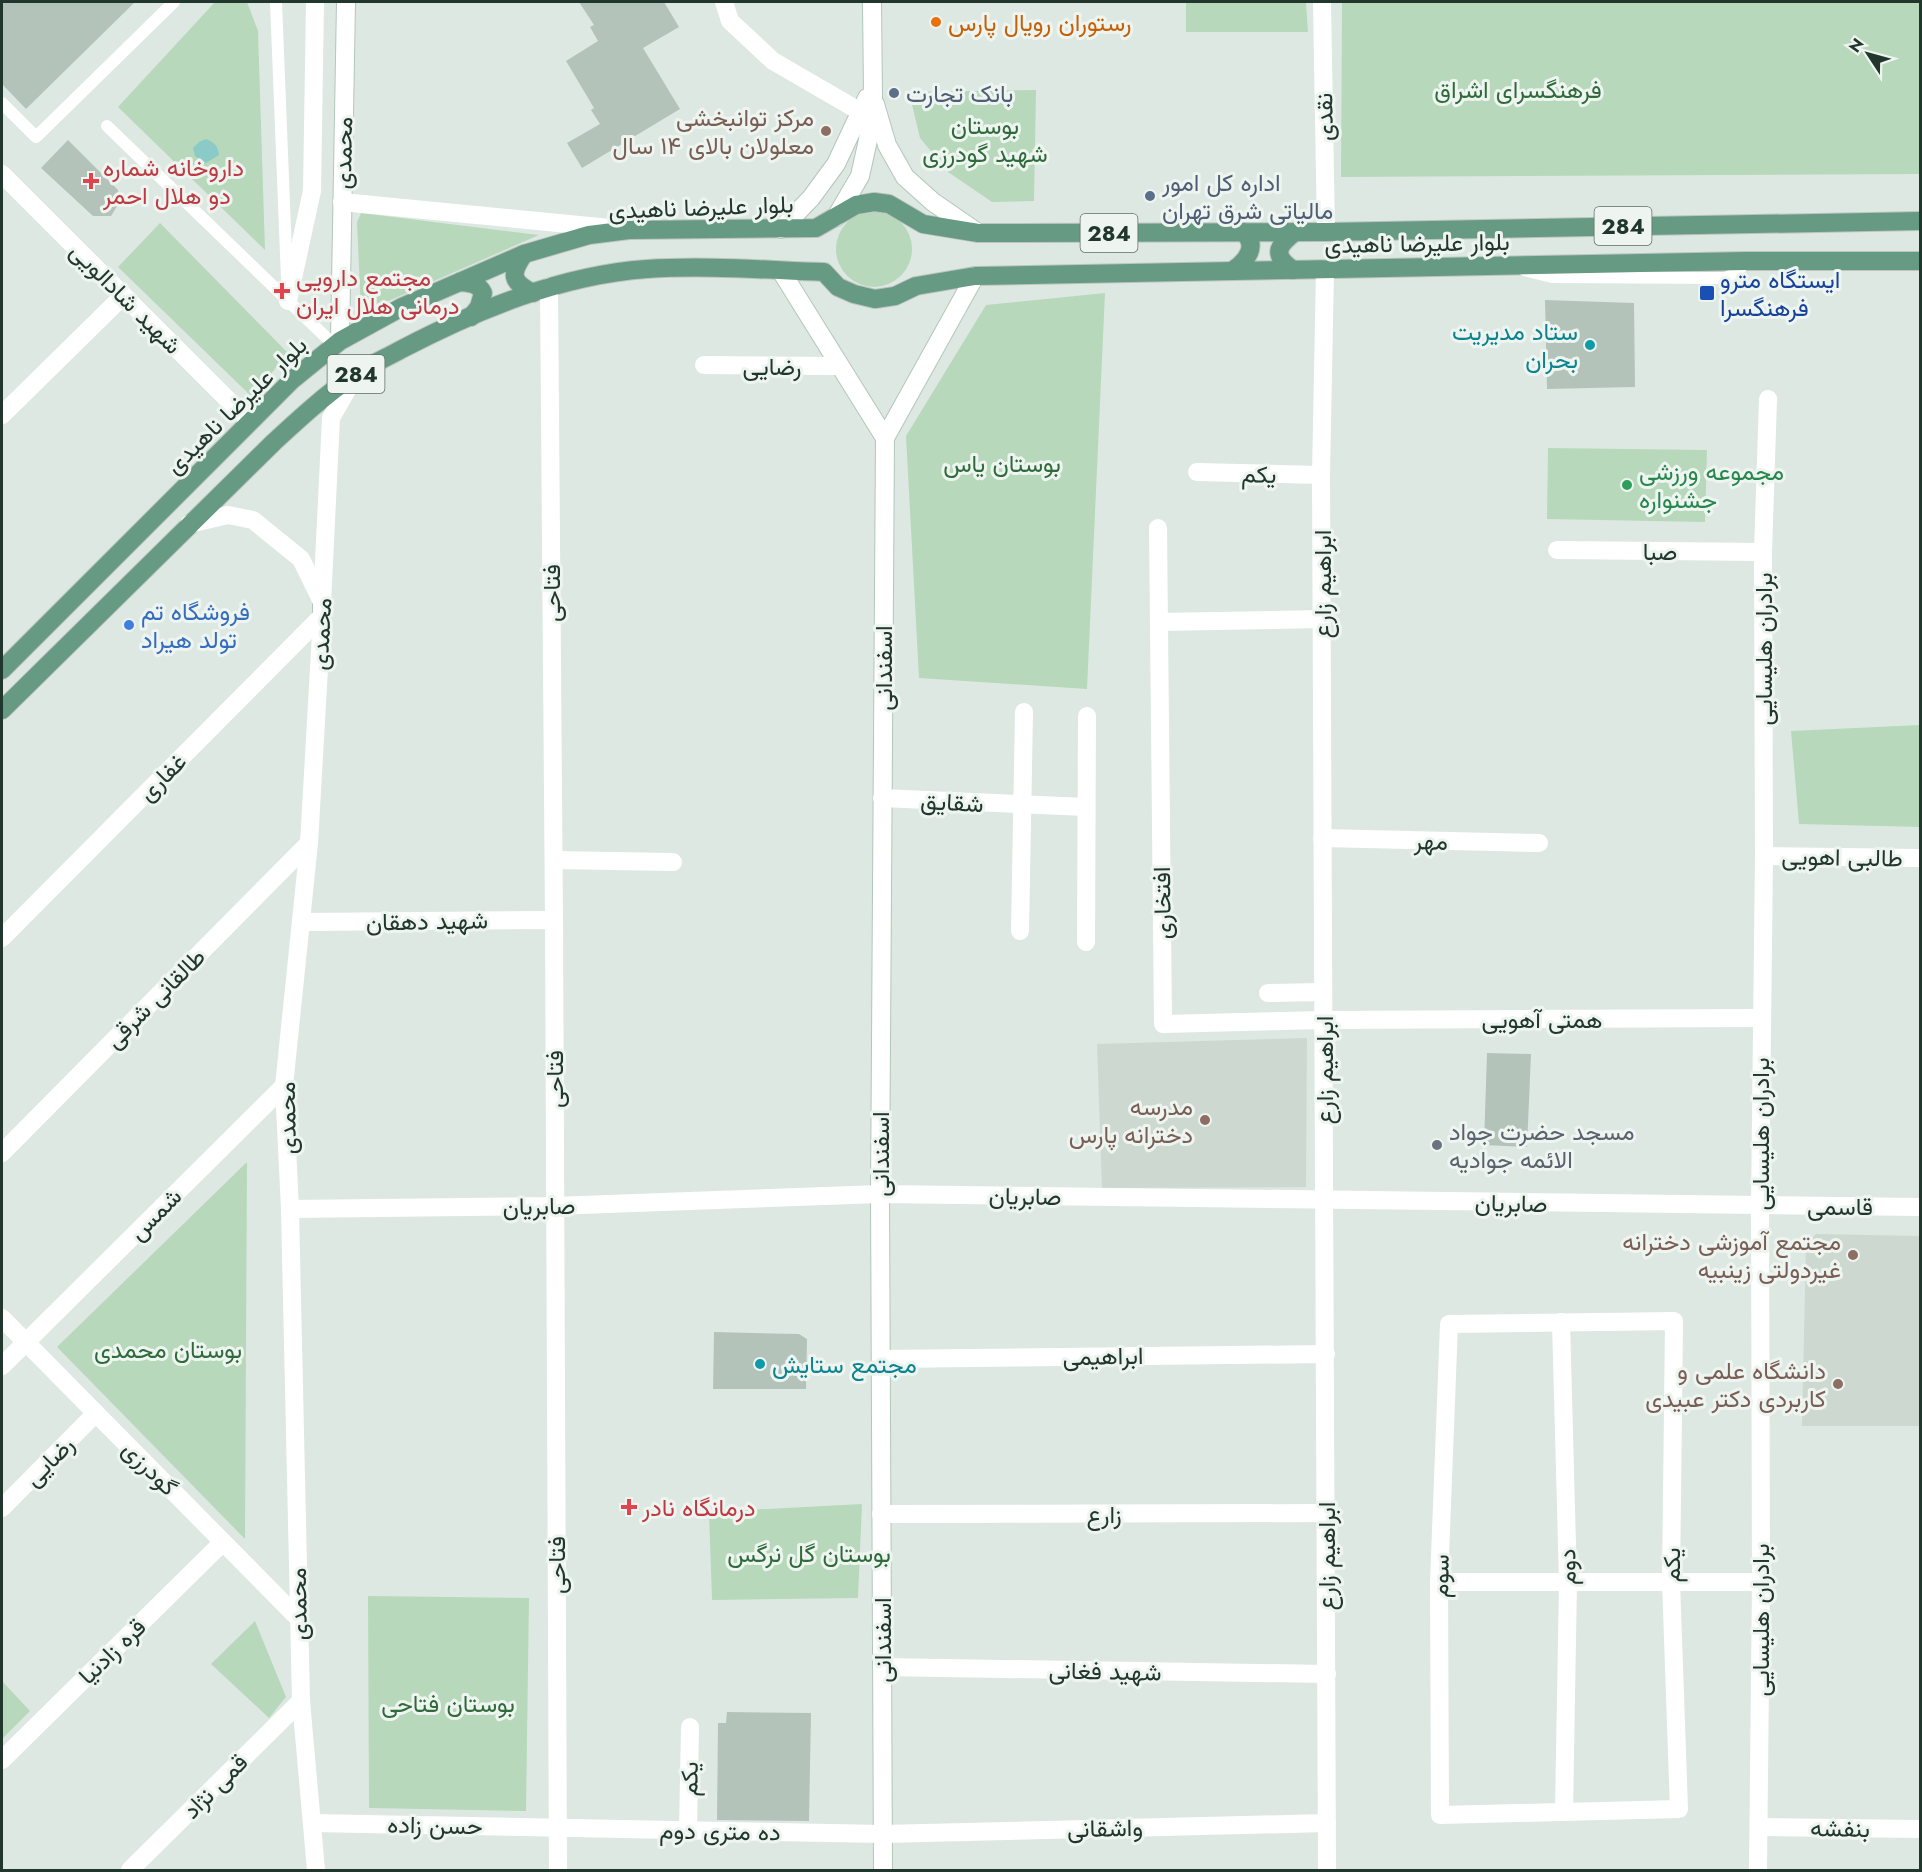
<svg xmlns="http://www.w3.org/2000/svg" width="1922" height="1872" font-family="Jost,Vazirmatn,sans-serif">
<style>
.built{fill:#ccd8d0}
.green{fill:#b8d8bb}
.water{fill:#8acac7}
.building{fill:#b4c3ba}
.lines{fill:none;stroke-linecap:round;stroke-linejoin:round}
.secondary-casing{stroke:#b2c7bb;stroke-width:20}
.primary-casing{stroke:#bcc3c0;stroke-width:20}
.lane{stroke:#fff;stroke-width:12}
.street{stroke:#fff;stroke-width:18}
.secondary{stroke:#fff;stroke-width:18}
.primary{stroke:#669a83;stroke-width:18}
.food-dot{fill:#e8710a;stroke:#eef5f0;stroke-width:2}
.service-dot{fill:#5c6f8a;stroke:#eef5f0;stroke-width:2}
.education-dot{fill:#8d6e63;stroke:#eef5f0;stroke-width:2}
.health-dot{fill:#e0444e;stroke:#eef5f0;stroke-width:2}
.transit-dot{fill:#1a4fb4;stroke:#eef5f0;stroke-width:2}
.culture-dot{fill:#0f9aa8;stroke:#eef5f0;stroke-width:2}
.leisure-dot{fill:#2e9e5b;stroke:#eef5f0;stroke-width:2}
.shop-dot{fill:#3f7fe0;stroke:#eef5f0;stroke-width:2}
.worship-dot{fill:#6b7280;stroke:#eef5f0;stroke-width:2}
.labels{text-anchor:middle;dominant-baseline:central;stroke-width:6;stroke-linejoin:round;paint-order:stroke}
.shield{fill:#eef5f0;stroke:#5e6f67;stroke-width:1.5}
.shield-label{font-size:22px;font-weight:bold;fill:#21362c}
.food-label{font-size:24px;fill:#c56008;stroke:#eef5f0;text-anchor:start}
.park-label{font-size:24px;fill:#2f6a3a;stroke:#eef5f0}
.service-label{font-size:24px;fill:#4e5e75;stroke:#eef5f0;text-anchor:start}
.education-label{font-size:24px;fill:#785e54;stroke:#eef5f0;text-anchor:end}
.street-label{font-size:24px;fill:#21362c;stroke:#eef5f0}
.health-label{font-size:24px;fill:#be3a42;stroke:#eef5f0;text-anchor:start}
.transit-label{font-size:24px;fill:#164399;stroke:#eef5f0;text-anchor:start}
.culture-label{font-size:24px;fill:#0d838f;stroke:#eef5f0;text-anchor:end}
.leisure-label{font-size:24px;fill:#27864d;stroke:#eef5f0;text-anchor:start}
.shop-label{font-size:24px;fill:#366cbe;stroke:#eef5f0;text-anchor:start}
.worship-label{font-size:24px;fill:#5b616d;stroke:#eef5f0;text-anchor:start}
</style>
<rect width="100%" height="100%" fill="#dee8e2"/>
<!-- built -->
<g class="built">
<path d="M 1307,1038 L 1306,1187 L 1102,1188 L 1097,1044 Z"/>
<path d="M 1816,1234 L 1920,1236 L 1919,1426 L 1802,1426 L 1806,1244 Z"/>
</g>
<!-- green -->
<g class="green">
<path d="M 215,2 L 247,2 L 258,31 L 265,250 L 118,107 Z"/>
<path d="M 1186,2 L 1306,2 L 1308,32 L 1186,32 Z"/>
<path d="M 1342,2 L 1920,2 L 1920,174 L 1341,177 Z"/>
<path d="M 1036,90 L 1034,201 L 992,202 L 948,172 L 920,138 L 909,92 Z"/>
<circle cx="874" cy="249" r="38"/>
<path d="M 361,213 L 539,235 L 361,313 L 357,222 Z"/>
<path d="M 160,223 L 288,353 L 252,397 L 118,267 Z"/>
<path d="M 1105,293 L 1087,689 L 919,678 L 906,436 L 986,305 Z"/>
<path d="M 1548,448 L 1707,450 L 1705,522 L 1547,519 Z"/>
<path d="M 1920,725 L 1920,827 L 1799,824 L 1791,731 Z"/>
<path d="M 247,1162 L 245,1539 L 57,1347 Z"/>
<path d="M 862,1504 L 858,1598 L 712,1600 L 709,1512 Z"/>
<path d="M 368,1596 L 529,1598 L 526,1811 L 369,1808 Z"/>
<path d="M 255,1621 L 286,1697 L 269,1718 L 211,1664 Z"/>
<path d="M 2,1681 L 30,1711 L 2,1739 Z"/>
</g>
<!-- water -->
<path class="water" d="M 206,139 C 214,142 218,146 219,155 L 206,163 L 195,156 L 193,148 L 199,142 Z"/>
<!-- building -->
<g class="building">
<path d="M 2,2 L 135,2 L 26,109 L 2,84 Z"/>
<path d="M 579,2 L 664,2 L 679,27 L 643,48 L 680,109 L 582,168 L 567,143 L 600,124 L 591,110 L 594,108 L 566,61 L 598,41 L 590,27 L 594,25 Z"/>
<path d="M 68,140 L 118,190 L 119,203 L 111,216 L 93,216 L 41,168 Z"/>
<path d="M 1545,300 L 1634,303 L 1635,387 L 1547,389 Z"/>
<path d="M 1487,1053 L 1531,1054 L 1527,1147 L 1484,1145 Z"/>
<path d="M 714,1332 L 799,1334 L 807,1339 L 806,1389 L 713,1389 Z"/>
<path d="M 727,1712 L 811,1713 L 809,1821 L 717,1820 L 718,1723 L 726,1723 Z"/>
</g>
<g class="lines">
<!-- secondary casing -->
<g class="secondary-casing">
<g id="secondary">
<path d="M 875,104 L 887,145 L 905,177 L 933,202 L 978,233"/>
<path d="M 836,217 L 860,176 L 868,140 L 873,96 L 872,2"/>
<path d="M 781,229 L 811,198 L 836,164 L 867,98"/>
<path d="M 781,271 L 885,438"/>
<path d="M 340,341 L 346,2"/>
<path d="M 322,616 L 322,603"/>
<path d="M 883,1870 L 880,1194 L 885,438 L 975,276"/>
</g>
</g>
<!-- primary casing -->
<g class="primary-casing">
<g id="primary">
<path d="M 524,254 C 510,274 511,282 533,293"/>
<path d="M 1293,270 C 1272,255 1277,246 1295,232"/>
<path d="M 1232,271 C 1245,263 1260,245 1243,232"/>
<path d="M 460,282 C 470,283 478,283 483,293 L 479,307 L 471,317"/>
<path d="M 2,670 L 292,380 L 340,341 L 402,307 L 524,254 L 589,235 L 629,230 L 816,228 L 856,205 L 874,202 L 889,204 L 923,224 L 978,233 L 1326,232 L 1920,221"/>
<path d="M 2,710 L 274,442 C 300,418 325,395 354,375 C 369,365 386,358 402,349 C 477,310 561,275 647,269 C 705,265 765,270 824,272 L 838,287 L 854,294 L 875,299 L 895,296 L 916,286 L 975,276 L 1746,261 L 1920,261"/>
</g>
</g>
<!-- lane -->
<g class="lane">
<path d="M 276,2 L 287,279"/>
<path d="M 2,103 L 36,137 L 174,2"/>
<path d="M 107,126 L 334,345"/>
<path d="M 1524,270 L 1552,277 L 1726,278 L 1738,271 L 1746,261"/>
</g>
<!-- street -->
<g class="street">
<path d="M 724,2 L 730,21 L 773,61 L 861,112"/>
<path d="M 1322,2 L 1326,232"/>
<path d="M 2,174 L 250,422"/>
<path d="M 342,202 L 610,228"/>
<path d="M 1325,269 L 1321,475 L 1327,1870"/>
<path d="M 549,287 L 554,920 L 558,1870"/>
<path d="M 288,301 L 312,191 L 315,2"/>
<path d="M 704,365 L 840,366"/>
<path d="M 2,415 L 123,296"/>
<path d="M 1197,472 L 1321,475"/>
<path d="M 189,524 L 228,515 L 253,520 L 301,559 L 322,602"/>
<path d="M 1158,528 L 1163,1024 L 1324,1020 L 1761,1018"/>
<path d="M 1557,550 L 1763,552"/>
<path d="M 322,603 L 331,418 L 356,374"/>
<path d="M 1159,622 L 1322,619"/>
<path d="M 882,798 L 1086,807"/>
<path d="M 1322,838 L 1539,843"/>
<path d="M 1764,856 L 1920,858"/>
<path d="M 554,860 L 673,862"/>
<path d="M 301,922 L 554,920"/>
<path d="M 1020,931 L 1024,712"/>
<path d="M 2,938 L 322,616"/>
<path d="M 1086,942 L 1087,716"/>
<path d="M 1268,993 L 1323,992"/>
<path d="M 2,1153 L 309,843"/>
<path d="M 290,1209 L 554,1206 L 880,1194 L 1920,1207"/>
<path d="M 2,1318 L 299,1619"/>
<path d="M 1674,1321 L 1671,1582 L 1679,1809 L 1440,1815 L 1439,1582 L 1449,1324 Z"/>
<path d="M 1561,1322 L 1568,1582 L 1564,1812"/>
<path d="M 881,1359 L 1326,1354"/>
<path d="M 2,1366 L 284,1086"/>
<path d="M 2,1508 L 96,1413"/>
<path d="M 881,1514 L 1326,1513"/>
<path d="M 1439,1582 L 1761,1582"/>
<path d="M 882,1667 L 1327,1674"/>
<path d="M 2,1760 L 223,1542"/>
<path d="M 312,1823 L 883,1834 L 1327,1823"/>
<path d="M 1759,1827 L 1920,1829"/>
<path d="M 688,1830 L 690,1727"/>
<path d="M 130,1870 L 301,1701"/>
<path d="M 316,1870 L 301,1701 L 290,1209 L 284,1086 L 309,843 L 322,616"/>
<path d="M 1758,1870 L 1761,1582 L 1760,1205 L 1764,856 L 1763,552 L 1768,399"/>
</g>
<!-- secondary -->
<use href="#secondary" class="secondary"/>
<!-- primary -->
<use href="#primary" class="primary"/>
</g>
<!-- markers -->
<circle class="food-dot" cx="936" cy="22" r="6"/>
<g class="service-dot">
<circle cx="894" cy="93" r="6"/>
<circle cx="1150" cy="196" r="6"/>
</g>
<g class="education-dot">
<circle cx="826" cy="131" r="6"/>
<circle cx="1205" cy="1120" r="6"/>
<circle cx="1853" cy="1255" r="6"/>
<circle cx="1838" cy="1384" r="6"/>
</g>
<g class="health-dot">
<path d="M88 172h6v6h6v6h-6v6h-6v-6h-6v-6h6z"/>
<path d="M279 282h6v6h6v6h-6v6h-6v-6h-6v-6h6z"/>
<path d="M626 1498h6v6h6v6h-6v6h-6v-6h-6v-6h6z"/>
</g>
<rect class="transit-dot" x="1699" y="285" width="16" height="16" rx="3"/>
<g class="culture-dot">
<circle cx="1590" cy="345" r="6"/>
<circle cx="760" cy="1364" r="6"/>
</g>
<circle class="leisure-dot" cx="1627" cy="485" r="6"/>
<circle class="shop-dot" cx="129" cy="625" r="6"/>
<circle class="worship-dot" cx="1437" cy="1145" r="6"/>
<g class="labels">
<!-- shield labels -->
<g class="shield">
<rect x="1594.5" y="207" width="57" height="38" rx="4.5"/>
<rect x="1080.5" y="214" width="57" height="38" rx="4.5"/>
<rect x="327.5" y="355" width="57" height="38" rx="4.5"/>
</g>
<g class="shield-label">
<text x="1623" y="226">284</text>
<text x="1109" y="233">284</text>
<text x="356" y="374">284</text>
</g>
<!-- food labels -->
<g class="food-label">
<text x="948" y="22">رستوران رویال پارس</text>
</g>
<!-- park labels -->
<g class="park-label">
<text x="1518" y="89">فرهنگسرای اشراق</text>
<text x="985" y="125">بوستان<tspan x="985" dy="28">شهید گودرزی</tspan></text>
<text x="1002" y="463">بوستان یاس</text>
<text x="168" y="1349">بوستان محمدی</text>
<text x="809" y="1553">بوستان گل نرگس</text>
<text x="448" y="1703">بوستان فتاحی</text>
</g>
<!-- service labels -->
<g class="service-label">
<text x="906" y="93">بانک تجارت</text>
<text x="1162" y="182">اداره کل امور<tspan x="1162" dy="28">مالیاتی شرق تهران</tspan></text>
</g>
<!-- education labels -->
<g class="education-label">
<text x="814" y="117">مرکز توانبخشی<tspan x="814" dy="28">معلولان بالای ۱۴ سال</tspan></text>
<text x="1193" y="1106">مدرسه<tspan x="1193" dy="28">دخترانه پارس</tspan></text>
<text x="1841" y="1241">مجتمع آموزشی دخترانه<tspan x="1841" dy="28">غیردولتی زینبیه</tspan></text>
<text x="1826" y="1370">دانشگاه علمی و<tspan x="1826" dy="28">کاربردی دکتر عبیدی</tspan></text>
</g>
<!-- street labels -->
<g class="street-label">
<text transform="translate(1324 117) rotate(-91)">نقدی</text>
<text transform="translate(343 153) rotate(-89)">محمدی</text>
<text transform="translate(701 207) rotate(-2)">بلوار علیرضا ناهیدی</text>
<text transform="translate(1417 243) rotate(-1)">بلوار علیرضا ناهیدی</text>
<text transform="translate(126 298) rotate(45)">شهید شادالویی</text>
<text x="772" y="366">رضایی</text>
<text transform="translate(236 405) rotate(-44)">بلوار علیرضا ناهیدی</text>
<text transform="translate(1259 474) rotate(2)">یکم</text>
<text x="1660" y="551">صبا</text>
<text transform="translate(1322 584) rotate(-90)">ابراهیم زارع</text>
<text transform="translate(551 593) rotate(-90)">فتاحی</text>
<text transform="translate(321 634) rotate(-87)">محمدی</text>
<text transform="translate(1763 649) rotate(-90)">برادران هلیسایی</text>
<text transform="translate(883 668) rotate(-90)">اسفندانی</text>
<text transform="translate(162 777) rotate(-45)">غفاری</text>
<text transform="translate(952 802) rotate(3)">شقایق</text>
<text transform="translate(1431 841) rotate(1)">مهر</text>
<text transform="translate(1842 857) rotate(1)">طالبی اهویی</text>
<text transform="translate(1162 903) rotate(-91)">افتخاری</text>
<text transform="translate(427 921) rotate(-1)">شهید دهقان</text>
<text transform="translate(155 998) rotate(-45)">طالقانی شرقی</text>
<text x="1542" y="1019">همتی آهویی</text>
<text transform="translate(1324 1070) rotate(-90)">ابراهیم زارع</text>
<text transform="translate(554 1079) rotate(-90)">فتاحی</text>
<text transform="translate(287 1118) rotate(-91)">محمدی</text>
<text transform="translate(1760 1134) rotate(-90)">برادران هلیسایی</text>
<text transform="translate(880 1154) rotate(-90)">اسفندانی</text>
<text transform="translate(1025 1196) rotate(1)">صابریان</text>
<text transform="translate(1511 1203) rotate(1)">صابریان</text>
<text transform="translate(539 1206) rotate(-1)">صابریان</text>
<text x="1840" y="1206">قاسمی</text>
<text transform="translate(155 1214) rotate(-45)">شمس</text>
<text transform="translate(1103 1356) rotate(-1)">ابراهیمی</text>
<text transform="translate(49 1461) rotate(-45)">رضایی</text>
<text transform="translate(150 1468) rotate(45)">گودرزی</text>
<text x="1104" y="1514">زارع</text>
<text transform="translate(1326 1556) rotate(-90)">ابراهیم زارع</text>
<text transform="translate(556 1565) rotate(-90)">فتاحی</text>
<text transform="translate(1671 1565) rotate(-90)">یکم</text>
<text transform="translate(1567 1567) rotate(-91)">دوم</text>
<text transform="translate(1440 1576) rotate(-89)">سوم</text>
<text transform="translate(298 1604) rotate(-91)">محمدی</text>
<text transform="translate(1760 1620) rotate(-90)">برادران هلیسایی</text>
<text transform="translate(882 1640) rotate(-90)">اسفندانی</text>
<text transform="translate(112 1651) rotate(-44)">قره زادنیا</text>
<text transform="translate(1105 1671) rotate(1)">شهید فغانی</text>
<text transform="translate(689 1779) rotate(-89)">یکم</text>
<text transform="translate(215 1786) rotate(-45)">قمی نژاد</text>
<text transform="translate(435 1825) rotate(1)">حسن زاده</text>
<text transform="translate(1105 1828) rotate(-1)">واشقانی</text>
<text transform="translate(1840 1828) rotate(1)">بنفشه</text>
<text transform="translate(720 1831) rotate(1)">ده متری دوم</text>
</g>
<!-- health labels -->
<g class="health-label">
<text x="103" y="167">داروخانه شماره<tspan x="103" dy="28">دو هلال احمر</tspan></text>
<text x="296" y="277">مجتمع دارویی<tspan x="296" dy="28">درمانی هلال ایران</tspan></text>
<text x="642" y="1507">درمانگاه نادر</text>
</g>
<!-- transit labels -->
<g class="transit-label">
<text x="1720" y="279">ایستگاه مترو<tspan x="1720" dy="28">فرهنگسرا</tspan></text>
</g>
<!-- culture labels -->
<g class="culture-label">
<text x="1578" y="331">ستاد مدیریت<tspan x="1578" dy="28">بحران</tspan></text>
<text x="772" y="1364" text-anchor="start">مجتمع ستایش</text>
</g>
<!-- leisure labels -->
<g class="leisure-label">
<text x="1639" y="471">مجموعه ورزشی<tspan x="1639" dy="28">جشنواره</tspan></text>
</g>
<!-- shop labels -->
<g class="shop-label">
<text x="141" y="611">فروشگاه تم<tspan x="141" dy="28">تولد هیراد</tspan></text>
</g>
<!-- worship labels -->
<g class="worship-label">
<text x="1449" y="1131">مسجد حضرت جواد<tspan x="1449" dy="28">الائمه جوادیه</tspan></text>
</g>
</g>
<!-- border -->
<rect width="1922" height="1872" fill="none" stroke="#21362c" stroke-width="6"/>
<!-- north arrow -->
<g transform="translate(1868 54) rotate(306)" stroke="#eef5f0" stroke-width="4.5" paint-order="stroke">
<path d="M0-4.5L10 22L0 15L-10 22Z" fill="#21362c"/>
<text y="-9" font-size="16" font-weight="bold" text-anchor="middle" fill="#21362c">N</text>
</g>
</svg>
